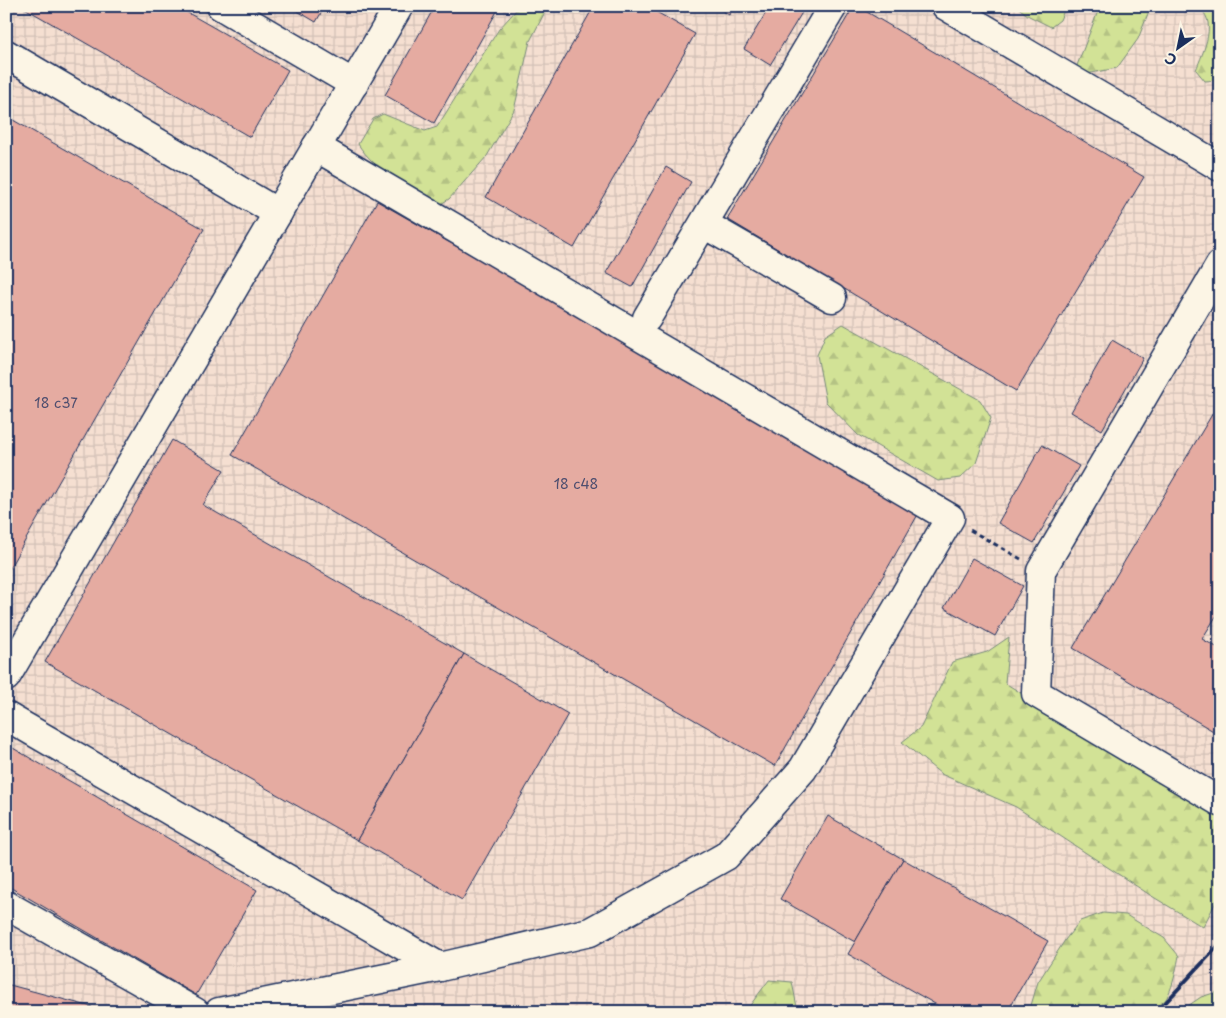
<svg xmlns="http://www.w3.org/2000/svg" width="1226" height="1018" font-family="'Playpen Sans',sans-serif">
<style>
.industrial{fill:url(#industrial-grid)}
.forest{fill:url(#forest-firs);stroke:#76887a}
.building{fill:#e5aba1;stroke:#1b2f5e}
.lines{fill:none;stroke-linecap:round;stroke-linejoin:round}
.minor-casing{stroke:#1b2f5e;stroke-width:31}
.path{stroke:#1b2f5e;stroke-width:3;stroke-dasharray:5 4;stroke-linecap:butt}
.minor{stroke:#fcf5e5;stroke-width:28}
.rail{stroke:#1b2f5e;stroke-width:4}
.labels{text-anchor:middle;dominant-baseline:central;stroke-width:4.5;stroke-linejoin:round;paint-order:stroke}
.number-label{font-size:14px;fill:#4e4e6f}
</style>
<defs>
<pattern id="industrial-grid" width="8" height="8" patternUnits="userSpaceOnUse" patternTransform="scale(1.25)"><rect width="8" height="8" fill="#f5dfd1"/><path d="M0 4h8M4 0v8" fill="none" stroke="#d1c0b6"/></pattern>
<pattern id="forest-firs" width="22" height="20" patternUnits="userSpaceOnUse" patternTransform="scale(1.25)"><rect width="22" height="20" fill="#d2e296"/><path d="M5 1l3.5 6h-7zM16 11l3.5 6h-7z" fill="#b4c284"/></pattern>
</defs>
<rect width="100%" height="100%" fill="#fcf5e5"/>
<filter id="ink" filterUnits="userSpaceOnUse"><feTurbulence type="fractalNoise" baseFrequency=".02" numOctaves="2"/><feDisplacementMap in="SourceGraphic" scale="10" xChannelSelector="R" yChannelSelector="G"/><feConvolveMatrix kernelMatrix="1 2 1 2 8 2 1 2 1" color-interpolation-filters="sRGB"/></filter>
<g filter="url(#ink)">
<!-- industrial -->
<rect class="industrial" x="6" y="6" width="1214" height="1006"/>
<!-- forest -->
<g class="forest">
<path d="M 520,6 L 547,6 L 547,8 L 530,41 L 514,110 L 487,156 L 449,199 L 439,205 C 412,191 374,170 358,144 L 373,119 L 383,114 L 425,131 L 437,127 L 499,29 Z"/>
<path d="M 1016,6 L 1066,6 L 1060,20 L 1051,27 L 1029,16 Z"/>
<path d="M 1100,6 L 1151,6 L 1138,39 L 1117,68 L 1086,74 L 1076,68 Z"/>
<path d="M 1196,6 L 1220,6 L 1220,80 L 1205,81 L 1196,70 C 1203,52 1220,19 1196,6 Z"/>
<path d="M 843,324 L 980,400 L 991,418 L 976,463 L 960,478 L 938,481 L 858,435 L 826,402 L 817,355 L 825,336 Z"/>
<path d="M 1009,637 L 1005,683 L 1216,814 L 1220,819 L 1220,894 L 1203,927 L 1150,895 L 1016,807 L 941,774 L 902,742 L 921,727 L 952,662 L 987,652 Z"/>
<path d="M 1103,913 L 1126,915 L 1164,938 L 1179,956 C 1175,975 1171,1000 1155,1012 L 1029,1012 L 1038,982 L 1065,940 L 1080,921 Z"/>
<path d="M 769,980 L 792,982 L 798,1012 L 745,1012 Z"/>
<path d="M 1220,991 L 1220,1012 L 1179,1012 L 1201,997 Z"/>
</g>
<!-- building -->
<g class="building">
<path d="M 21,6 L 176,6 L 288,70 L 250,137 Z"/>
<path d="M 289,6 L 325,6 L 316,22 Z"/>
<path d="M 435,6 L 500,6 L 434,123 L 385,95 Z"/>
<path d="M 594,6 L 646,6 L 695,34 L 574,248 L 486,197 Z"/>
<path d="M 715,6 L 734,6 L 729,15 Z"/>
<path d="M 770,6 L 806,6 L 770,65 L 744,49 Z"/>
<path d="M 854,6 L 857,6 L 1144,177 L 1016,391 L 727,219 Z"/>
<path d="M 6,116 L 204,229 L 6,574 Z"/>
<path d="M 666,167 L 691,182 L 632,287 L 606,273 Z"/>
<path d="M 377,201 L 920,511 L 775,766 L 232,455 Z"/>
<path d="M 1112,340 L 1143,358 L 1102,430 L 1071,412 Z"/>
<path d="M 1220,401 L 1220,610 L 1202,639 L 1220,649 L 1220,735 L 1073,648 Z"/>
<path d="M 172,440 L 224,470 L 203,505 L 464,654 L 357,840 L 45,662 Z"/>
<path d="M 1042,445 L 1079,466 L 1034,543 L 998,523 Z"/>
<path d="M 972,558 L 1023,586 L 995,636 L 944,608 Z"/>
<path d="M 464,654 L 568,714 L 462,900 L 357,840 Z"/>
<path d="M 6,744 L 257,890 L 196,995 L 6,885 Z"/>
<path d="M 828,816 L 903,859 L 855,942 L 780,899 Z"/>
<path d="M 903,859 L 1048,941 L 1007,1012 L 949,1012 L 848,954 Z"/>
<path d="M 6,984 L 92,1007 L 91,1012 L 6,1012 Z"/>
</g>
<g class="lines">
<!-- minor casing -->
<g class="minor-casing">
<g id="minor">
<path d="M 221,6 L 354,84"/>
<path d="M 946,6 L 1220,167"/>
<path d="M 6,54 L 278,213"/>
<path d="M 704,224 L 832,298"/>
<path d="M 1220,265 L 1041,571 L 1036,693 L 1220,802"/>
<path d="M 647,318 L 833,6"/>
<path d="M 6,677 L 399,6"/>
<path d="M 6,716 L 440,967 L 590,932 L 726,856 L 803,769 L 950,518 L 316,147"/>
<path d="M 6,905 L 195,1012"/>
<path d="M 219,1012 L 440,967"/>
</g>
</g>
<!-- path -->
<path class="path" d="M 970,530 L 1021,559"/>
<!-- minor -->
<use href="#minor" class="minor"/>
<!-- rail -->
<path class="rail" d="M 1154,1012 L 1166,1002 L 1220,944"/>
</g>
</g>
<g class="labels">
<!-- number labels -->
<g class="number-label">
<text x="56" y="402">18 с37</text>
<text x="576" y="483">18 с48</text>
</g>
</g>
<!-- margin -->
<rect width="1226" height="1018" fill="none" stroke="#fcf5e5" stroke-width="25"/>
<rect x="12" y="12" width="1201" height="993" fill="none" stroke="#1b2f5e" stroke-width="2" filter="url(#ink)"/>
<!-- north arrow -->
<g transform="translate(1178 48) rotate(213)" stroke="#fcf5e5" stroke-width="4" paint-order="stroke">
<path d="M0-4L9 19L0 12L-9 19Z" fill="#1b2f5e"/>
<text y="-8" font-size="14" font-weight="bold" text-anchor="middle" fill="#1b2f5e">С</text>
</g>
</svg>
